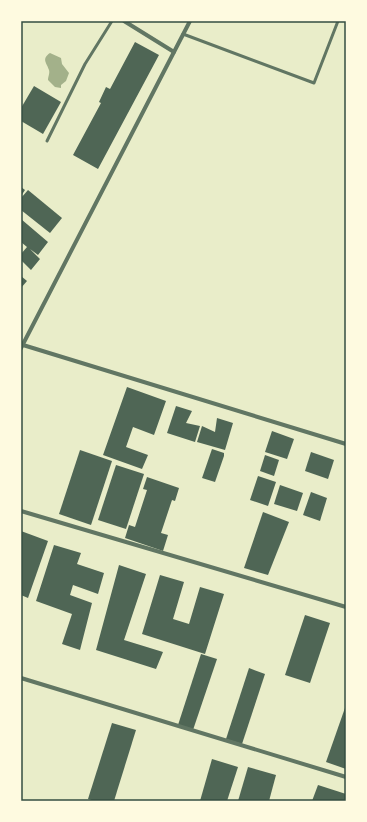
<svg xmlns="http://www.w3.org/2000/svg" width="367" height="822" font-family="'Titillium Web',sans-serif">
<style>
.water{fill:#a3b18a}
.building{fill:#4f6655}
.lines{fill:none;stroke-linecap:round;stroke-linejoin:round}
.service{stroke:#617663;stroke-width:3}
.minor{stroke:#617663;stroke-width:4}
.neatline{fill:none;stroke:#344e41;stroke-width:1.5}
</style>
<rect width="100%" height="100%" fill="#e9edc9"/>
<!-- water -->
<path class="water" d="M 50,53 L 61,58 L 62,64 L 69,73 L 66,81 L 61,85 L 61,88 L 55,87 L 48,80 C 48,77 50,73 49,70 C 47,63 41,59 50,53 Z"/>
<!-- building -->
<g class="building">
<path d="M 135,42 L 159,55 L 98,169 L 73,155 L 101,103 L 99,102 L 106,87 L 110,89 Z"/>
<path d="M 34,86 L 61,102 L 43,134 L 21,121 L 21,108 Z"/>
<path d="M 21,187 L 25,190 L 21,196 Z"/>
<path d="M 28,190 L 62,218 L 50,233 L 21,210 L 21,198 Z"/>
<path d="M 21,219 L 48,242 L 38,255 L 30,249 L 40,259 L 31,270 L 21,260 L 21,254 L 27,247 L 21,242 Z"/>
<path d="M 21,276 L 27,281 L 21,288 Z"/>
<path d="M 127,387 L 166,401 L 154,435 L 133,427 L 126,447 L 148,455 L 142,469 L 103,455 Z"/>
<path d="M 176,406 L 192,411 L 186,423 L 200,426 L 195,442 L 167,433 Z"/>
<path d="M 217,418 L 233,423 L 225,450 L 197,442 L 202,426 L 215,432 Z"/>
<path d="M 272,431 L 294,439 L 287,459 L 265,452 Z"/>
<path d="M 212,449 L 224,453 L 224,456 L 215,482 L 202,478 Z"/>
<path d="M 80,450 L 112,461 L 91,525 L 59,514 Z"/>
<path d="M 311,452 L 334,460 L 328,479 L 305,471 Z"/>
<path d="M 265,455 L 279,460 L 274,476 L 260,471 Z"/>
<path d="M 116,465 L 144,474 L 126,529 L 98,520 Z"/>
<path d="M 258,476 L 276,482 L 268,506 L 250,500 Z"/>
<path d="M 147,477 L 179,488 L 175,501 L 172,500 L 161,533 L 168,535 L 163,551 L 125,538 L 129,525 L 135,527 L 147,490 L 143,489 Z"/>
<path d="M 280,485 L 303,493 L 297,511 L 274,504 Z"/>
<path d="M 311,492 L 327,498 L 320,521 L 303,515 Z"/>
<path d="M 263,512 L 289,522 L 268,575 L 244,568 Z"/>
<path d="M 21,531 L 48,541 L 28,598 L 21,595 Z"/>
<path d="M 54,545 L 81,553 L 77,564 L 104,573 L 98,594 L 73,585 L 70,595 L 92,603 L 80,650 L 62,644 L 72,614 L 36,601 Z"/>
<path d="M 119,565 L 146,574 L 124,640 L 163,652 L 156,669 L 96,650 Z"/>
<path d="M 160,575 L 184,582 L 173,619 L 189,624 L 200,587 L 224,594 L 205,654 L 142,634 Z"/>
<path d="M 305,615 L 330,623 L 310,683 L 285,675 Z"/>
<path d="M 201,654 L 217,659 L 193,730 L 178,725 Z"/>
<path d="M 249,668 L 265,674 L 242,744 L 226,739 Z"/>
<path d="M 346,705 L 346,769 L 326,762 Z"/>
<path d="M 112,723 L 136,730 L 114,801 L 95,801 L 88,799 Z"/>
<path d="M 212,759 L 238,767 L 227,801 L 200,801 Z"/>
<path d="M 248,767 L 276,775 L 269,801 L 238,801 Z"/>
<path d="M 318,785 L 346,794 L 345,801 L 312,801 Z"/>
</g>
<g class="lines">
<!-- service -->
<g class="service">
<path d="M 183,34 L 314,83 L 338,21"/>
<path d="M 47,141 L 85,64 L 112,21"/>
</g>
<!-- minor -->
<g class="minor">
<path d="M 124,21 L 174,52"/>
<path d="M 23,345 L 346,444"/>
<path d="M 21,348 L 190,21"/>
<path d="M 21,511 L 346,607"/>
<path d="M 21,678 L 346,777"/>
</g>
</g>
<!-- border -->
<rect width="367" height="822" fill="none" stroke="#fefae0" stroke-width="44"/>
<rect x="22" y="22" width="323" height="778" class="neatline"/>
</svg>
